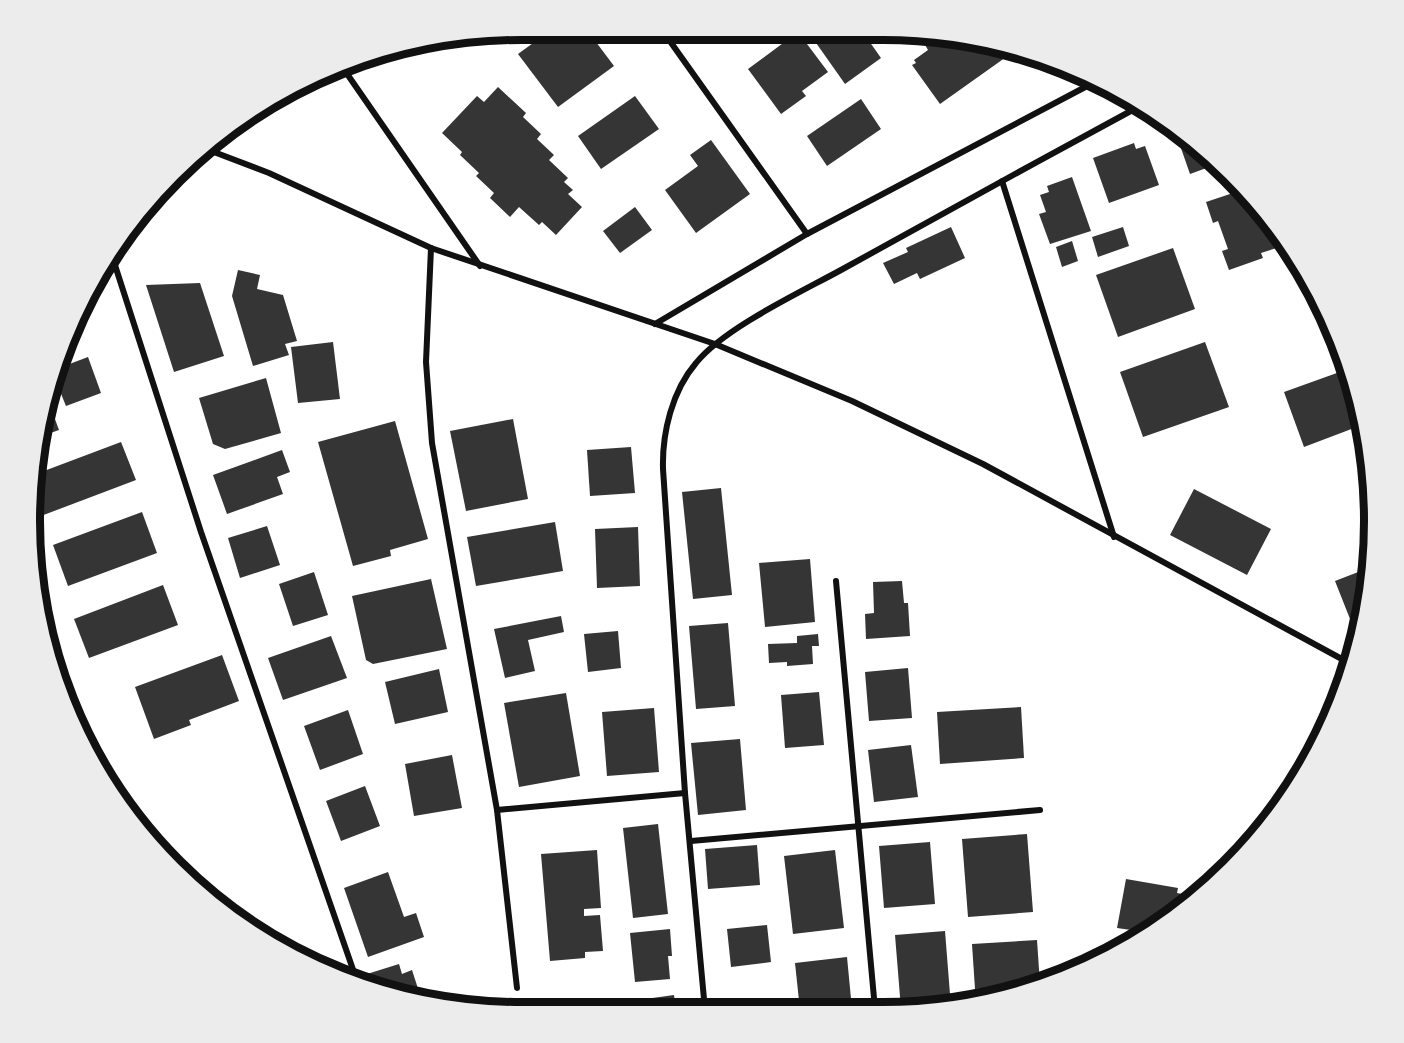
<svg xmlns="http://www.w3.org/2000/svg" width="1404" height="1043" font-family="'Asap Condensed',sans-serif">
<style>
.building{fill:#353535}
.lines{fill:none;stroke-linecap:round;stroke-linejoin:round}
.minor{stroke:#111;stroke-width:6}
.rim{fill:none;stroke:#111;stroke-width:8}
</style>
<rect width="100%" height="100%" fill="#fff"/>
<!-- building -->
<g class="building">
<path d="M 551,30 L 587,30 L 614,66 L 558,107 L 518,54 Z"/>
<path d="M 826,31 L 862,31 L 881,58 L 845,84 L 814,40 Z"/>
<path d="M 798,32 L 828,72 L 802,91 L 806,96 L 781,114 L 748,69 Z"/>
<path d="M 936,35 L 1009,47 L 1016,50 L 940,104 L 912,65 L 916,63 L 914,60 L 928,50 L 924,43 Z"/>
<path d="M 498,87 L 526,113 L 523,117 L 541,134 L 537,139 L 554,155 L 549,160 L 568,178 L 564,182 L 573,190 L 568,194 L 582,207 L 556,235 L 542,222 L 539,225 L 519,207 L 510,217 L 490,198 L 494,193 L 476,176 L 479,173 L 460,155 L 462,152 L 442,133 L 477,96 L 484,102 Z"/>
<path d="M 635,96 L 659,129 L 601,169 L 578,136 Z"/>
<path d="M 861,99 L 881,129 L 827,166 L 807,136 Z"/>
<path d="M 1175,131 L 1195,150 L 1212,166 L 1190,174 Z"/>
<path d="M 711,140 L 750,194 L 696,233 L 665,190 L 698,166 L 690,155 Z"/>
<path d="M 1134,143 L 1136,149 L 1145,146 L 1159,185 L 1109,203 L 1093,158 Z"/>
<path d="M 1072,177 L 1091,231 L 1050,244 L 1039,214 L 1046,212 L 1040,195 L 1049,192 L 1047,186 Z"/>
<path d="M 1239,191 L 1273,223 L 1286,245 L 1261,253 L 1263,258 L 1229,270 L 1222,251 L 1228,249 L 1218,221 L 1213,223 L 1206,202 Z"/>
<path d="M 635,207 L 652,230 L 620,253 L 603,231 Z"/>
<path d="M 951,227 L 965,258 L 920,279 L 917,273 L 894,284 L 883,263 L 908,252 L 906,248 Z"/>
<path d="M 1123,227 L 1129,246 L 1098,257 L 1092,237 Z"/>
<path d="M 1072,241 L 1078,261 L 1062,267 L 1056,247 Z"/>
<path d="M 1173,248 L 1195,309 L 1118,337 L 1096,275 Z"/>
<path d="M 238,270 L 260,275 L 257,289 L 283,295 L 297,341 L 285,344 L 289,355 L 253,366 L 232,296 Z"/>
<path d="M 200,283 L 224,356 L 174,372 L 146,285 Z"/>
<path d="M 333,342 L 340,399 L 298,403 L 291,347 Z"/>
<path d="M 1205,342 L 1229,407 L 1143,437 L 1120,372 Z"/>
<path d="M 88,357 L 101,393 L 66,406 L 55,379 L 59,368 Z"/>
<path d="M 1348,369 L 1357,395 L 1362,425 L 1304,447 L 1284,392 Z"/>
<path d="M 266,378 L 281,433 L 225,449 L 213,444 L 199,398 Z"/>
<path d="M 49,403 L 59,430 L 39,437 L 39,426 Z"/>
<path d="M 513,419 L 528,499 L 466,511 L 450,431 Z"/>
<path d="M 395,421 L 428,539 L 390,550 L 391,556 L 353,566 L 318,442 Z"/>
<path d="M 121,442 L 136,480 L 33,519 L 36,474 Z"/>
<path d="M 631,447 L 635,493 L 590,496 L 587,450 Z"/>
<path d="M 282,450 L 290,472 L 277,477 L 283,494 L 227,514 L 213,475 Z"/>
<path d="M 721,488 L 732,595 L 693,599 L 682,492 Z"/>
<path d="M 1194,489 L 1271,529 L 1247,575 L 1170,535 Z"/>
<path d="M 142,512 L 157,553 L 68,586 L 53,545 Z"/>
<path d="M 555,522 L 563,571 L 476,586 L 467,537 Z"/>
<path d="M 267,526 L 280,565 L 240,578 L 228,538 Z"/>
<path d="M 638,527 L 640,586 L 597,588 L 595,529 Z"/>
<path d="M 810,559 L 815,622 L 765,627 L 759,563 Z"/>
<path d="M 1371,563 L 1370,586 L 1362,620 L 1352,624 L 1335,581 L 1366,569 L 1365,565 Z"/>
<path d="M 314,572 L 328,615 L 293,626 L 279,584 Z"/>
<path d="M 431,579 L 447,649 L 373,664 L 366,660 L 352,596 Z"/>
<path d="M 902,581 L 904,603 L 908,603 L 910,636 L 866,639 L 865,614 L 874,613 L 873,582 Z"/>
<path d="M 163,585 L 178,625 L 89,658 L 74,619 Z"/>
<path d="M 561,616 L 564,632 L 528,640 L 535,671 L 505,678 L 494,629 Z"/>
<path d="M 728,623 L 735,706 L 696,709 L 689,626 Z"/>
<path d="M 618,631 L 621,668 L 588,672 L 584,634 Z"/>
<path d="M 818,634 L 819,646 L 812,646 L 813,664 L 787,666 L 787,662 L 769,663 L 768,644 L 797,643 L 797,636 Z"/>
<path d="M 331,636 L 347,678 L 283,700 L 268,658 Z"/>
<path d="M 222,655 L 239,701 L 189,720 L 191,725 L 154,739 L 135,687 Z"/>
<path d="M 908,668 L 912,718 L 869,721 L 865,672 Z"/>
<path d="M 439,669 L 448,712 L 395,724 L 385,682 Z"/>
<path d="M 819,692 L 824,745 L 785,748 L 781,695 Z"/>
<path d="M 566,693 L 580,776 L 519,787 L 504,703 Z"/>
<path d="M 1021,707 L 1024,758 L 940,764 L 937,712 Z"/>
<path d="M 654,708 L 659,772 L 607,776 L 602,712 Z"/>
<path d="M 348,710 L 363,754 L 320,770 L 304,726 Z"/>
<path d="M 740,739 L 746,810 L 698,815 L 691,743 Z"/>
<path d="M 911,745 L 918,797 L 874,802 L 868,750 Z"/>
<path d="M 452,755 L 462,808 L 414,816 L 405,764 Z"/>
<path d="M 365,786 L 380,826 L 341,841 L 326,801 Z"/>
<path d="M 658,824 L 668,914 L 633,918 L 623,828 Z"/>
<path d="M 1027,834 L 1033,912 L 968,917 L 962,839 Z"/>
<path d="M 930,842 L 935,904 L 884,908 L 879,846 Z"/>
<path d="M 757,845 L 760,885 L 708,889 L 705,849 Z"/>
<path d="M 597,850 L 601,908 L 584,909 L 584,916 L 600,915 L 603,951 L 585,952 L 585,958 L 550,961 L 541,854 Z"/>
<path d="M 835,850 L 844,928 L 793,934 L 784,856 Z"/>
<path d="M 388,872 L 404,917 L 416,913 L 424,937 L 368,957 L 344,888 Z"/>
<path d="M 1126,879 L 1178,888 L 1177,893 L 1197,897 L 1181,912 L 1145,932 L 1117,928 Z"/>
<path d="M 767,925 L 771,962 L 731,967 L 727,929 Z"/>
<path d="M 670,929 L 672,956 L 668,956 L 670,979 L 635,982 L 630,933 Z"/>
<path d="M 945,931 L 951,1007 L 901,1009 L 895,935 Z"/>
<path d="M 1037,940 L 1040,984 L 975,989 L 972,944 Z"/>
<path d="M 847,957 L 852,1009 L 800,1010 L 795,963 Z"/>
<path d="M 399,964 L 402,974 L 412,970 L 422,1001 L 394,996 L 380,990 L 379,987 L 371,987 L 367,974 Z"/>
<path d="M 674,995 L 676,1011 L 640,1011 L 638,1000 Z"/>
</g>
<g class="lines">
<!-- minor -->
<g class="minor">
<path d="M 662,30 L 807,234"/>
<path d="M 343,68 L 480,266"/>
<path d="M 206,149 L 269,173 L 431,248 L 715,344 L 852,401 L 983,464 L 1351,664"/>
<path d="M 1002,181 L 1114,537"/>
<path d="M 431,248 L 426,362 L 432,443 L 497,810 L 685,793"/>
<path d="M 113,259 L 201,532 L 357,981"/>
<path d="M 655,324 L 807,234 L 1091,84"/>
<path d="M 836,581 L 875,1009"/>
<path d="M 497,810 L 517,988"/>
<path d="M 691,841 L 1040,810"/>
<path d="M 705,1010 L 685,793 L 663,469 C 662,433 672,391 696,363 C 724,328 801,292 841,270 C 940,215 1040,160 1140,106"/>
</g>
</g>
<!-- crop -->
<path d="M0 0H1404V1043H0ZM521 40H883A481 481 0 0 1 1364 521V521A481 481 0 0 1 883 1002H521A481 481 0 0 1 40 521V521A481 481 0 0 1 521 40Z" fill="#ececec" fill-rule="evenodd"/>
<path class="rim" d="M521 40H883A481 481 0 0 1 1364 521V521A481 481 0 0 1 883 1002H521A481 481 0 0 1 40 521V521A481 481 0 0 1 521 40Z"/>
</svg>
